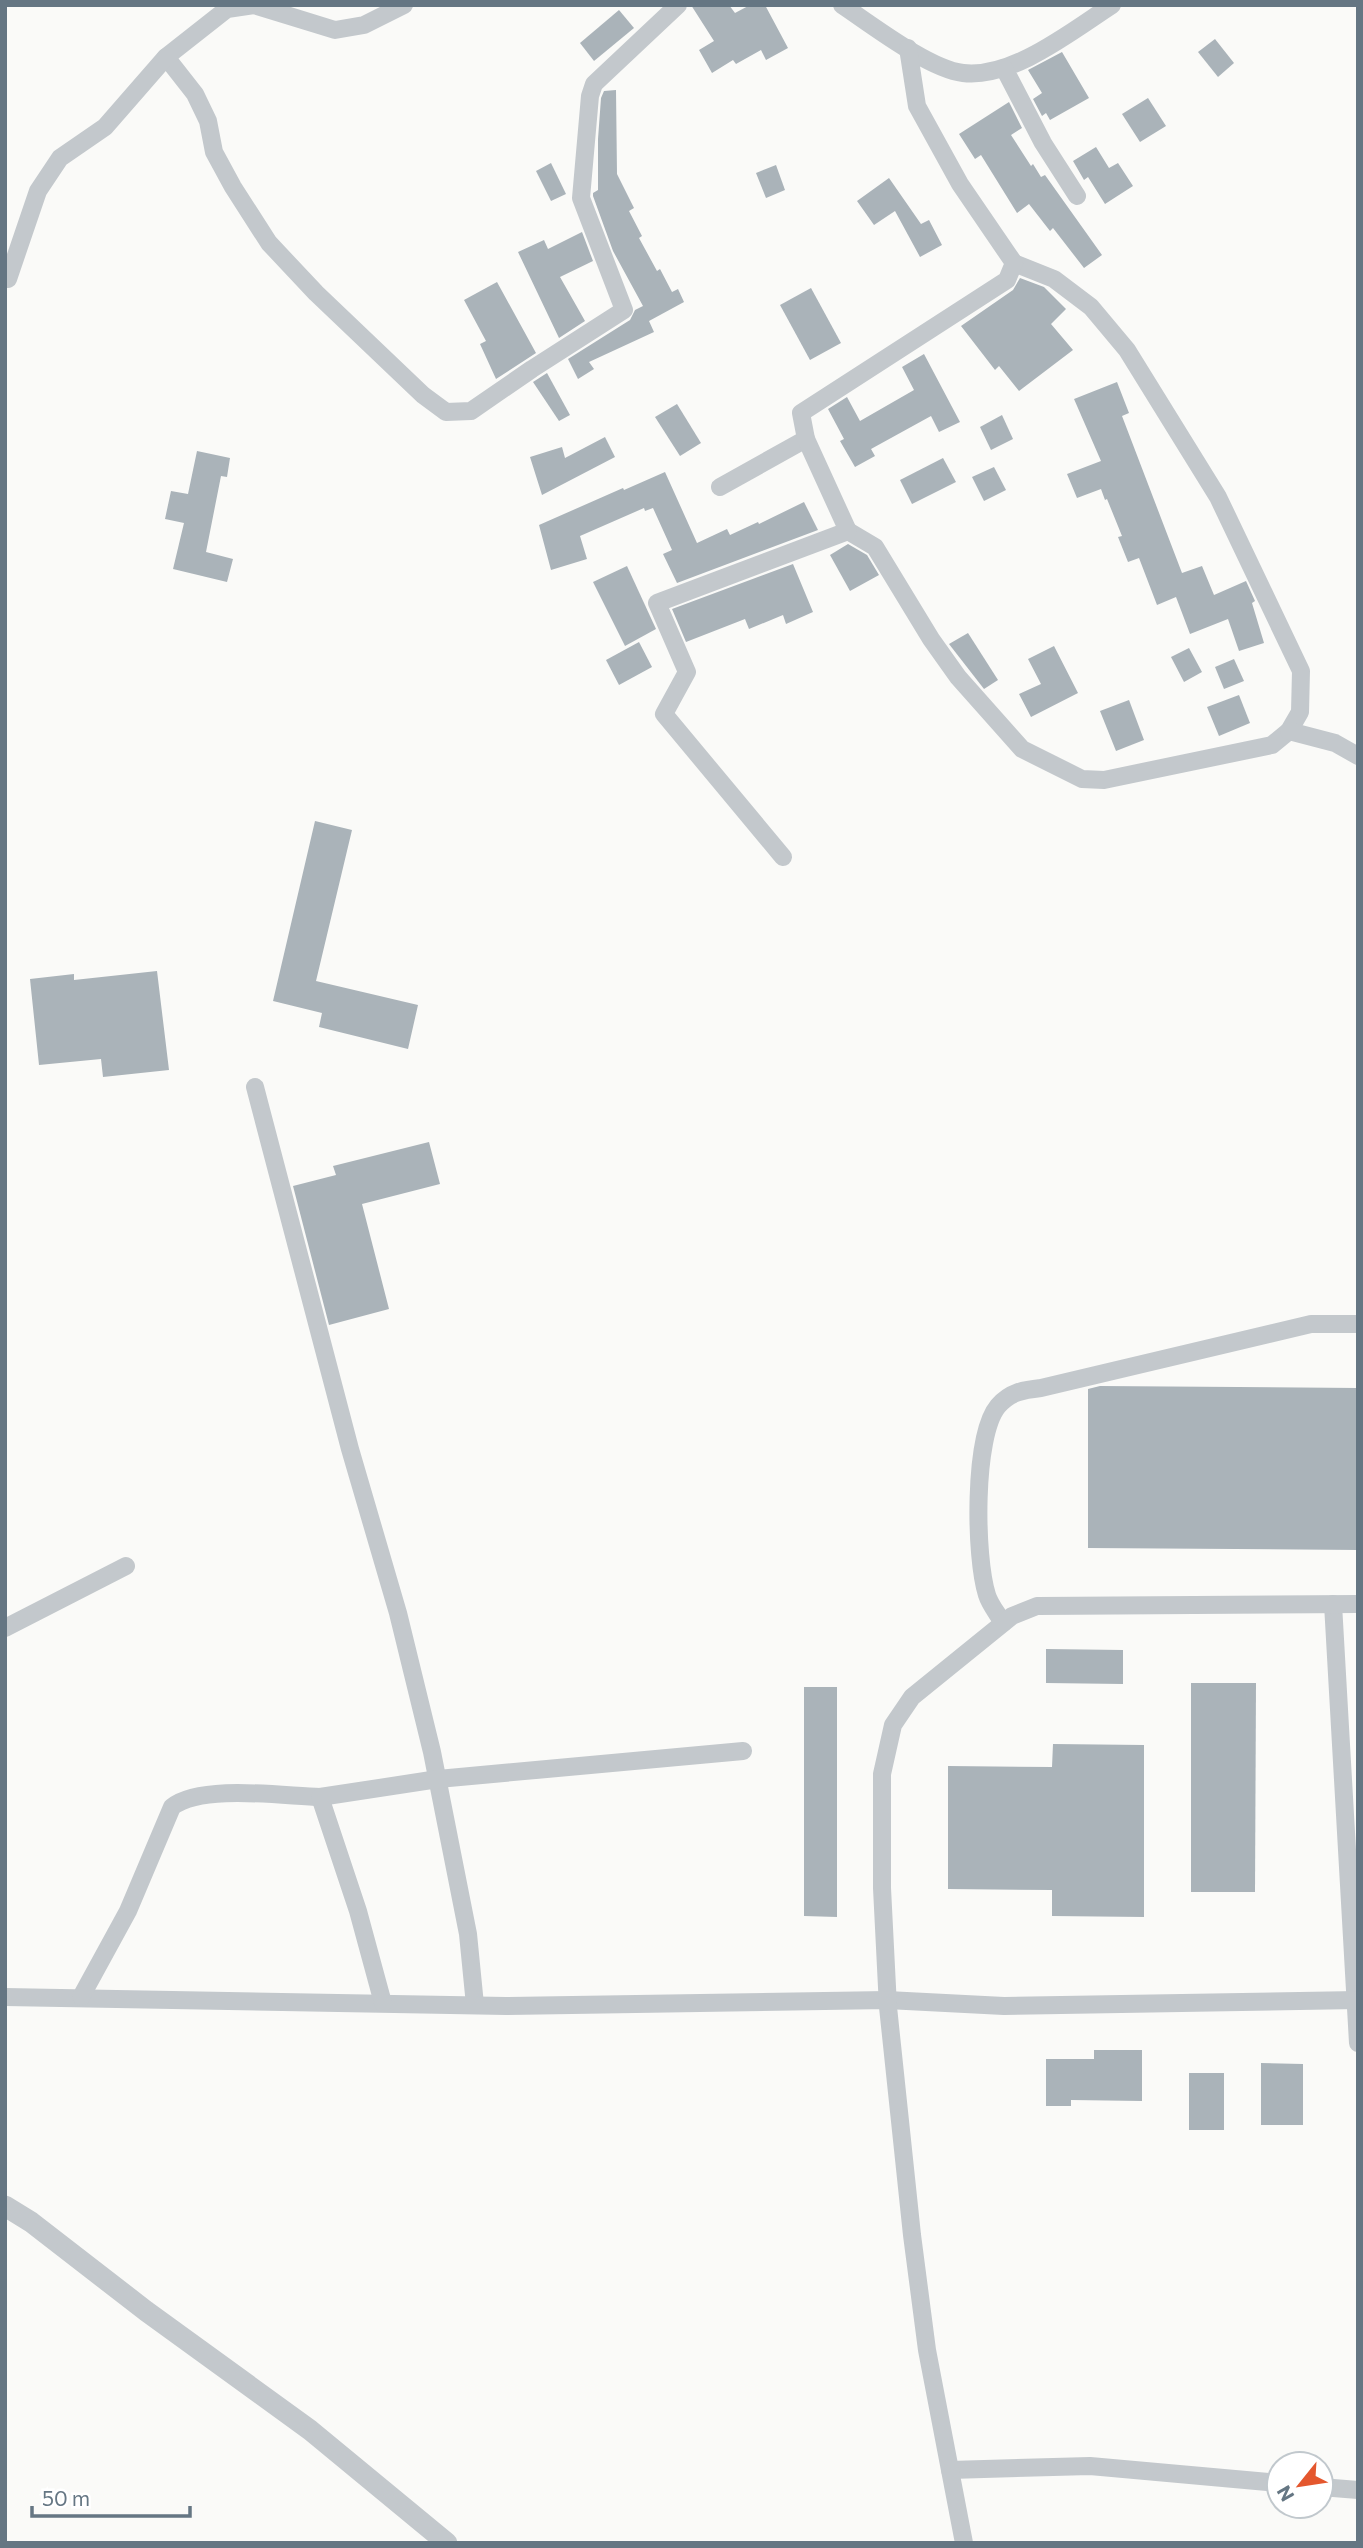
<svg xmlns="http://www.w3.org/2000/svg" width="1363" height="2548" font-family="Commissioner,sans-serif">
<style>
.building{fill:#aab3b9}
.lines{fill:none;stroke-linecap:round;stroke-linejoin:round}
.minor{stroke:#c3c8cc;stroke-width:18}
.tertiary{stroke:#c3c8cc;stroke-width:21}
</style>
<rect width="100%" height="100%" fill="#fafaf8"/>
<!-- building -->
<g class="building">
<path d="M 691,5 L 729,5 L 735,13 L 750,5 L 765,5 L 788,48 L 766,60 L 761,50 L 736,64 L 733,60 L 712,73 L 699,50 L 714,41 Z"/>
<path d="M 619,10 L 634,28 L 594,61 L 580,43 Z"/>
<path d="M 1215,39 L 1234,63 L 1218,77 L 1198,52 Z"/>
<path d="M 1062,52 L 1089,98 L 1050,120 L 1046,113 L 1042,116 L 1033,99 L 1042,93 L 1028,70 Z"/>
<path d="M 616,90 L 617,174 L 634,208 L 629,211 L 642,236 L 639,238 L 657,271 L 660,269 L 672,292 L 666,295 L 678,289 L 684,302 L 649,321 L 654,332 L 589,362 L 594,369 L 578,379 L 568,359 L 630,320 L 635,310 L 643,306 L 613,251 L 593,196 L 593,193 L 598,190 L 598,139 L 601,98 L 604,91 Z"/>
<path d="M 1148,98 L 1166,126 L 1140,142 L 1122,114 Z"/>
<path d="M 1009,102 L 1022,128 L 1011,135 L 1031,166 L 1033,164 L 1041,177 L 1045,175 L 1102,255 L 1084,268 L 1053,228 L 1050,231 L 1029,204 L 1017,213 L 981,155 L 975,159 L 959,134 Z"/>
<path d="M 1096,147 L 1109,168 L 1118,163 L 1133,186 L 1105,204 L 1088,177 L 1084,180 L 1073,161 Z"/>
<path d="M 551,163 L 566,194 L 551,201 L 536,171 Z"/>
<path d="M 776,165 L 785,190 L 766,198 L 756,173 Z"/>
<path d="M 889,178 L 921,224 L 929,220 L 942,245 L 920,257 L 895,211 L 874,225 L 857,201 Z"/>
<path d="M 582,232 L 593,261 L 560,277 L 585,321 L 559,338 L 518,252 L 544,240 L 548,249 Z"/>
<path d="M 1020,278 L 1044,287 L 1066,309 L 1051,324 L 1073,350 L 1019,391 L 999,366 L 995,370 L 961,326 L 1013,290 Z"/>
<path d="M 497,282 L 536,353 L 496,379 L 480,344 L 486,341 L 464,300 Z"/>
<path d="M 811,288 L 841,343 L 810,360 L 780,305 Z"/>
<path d="M 924,354 L 960,422 L 939,432 L 931,416 L 871,449 L 875,456 L 855,467 L 840,441 L 844,439 L 828,409 L 847,397 L 860,421 L 914,390 L 902,367 Z"/>
<path d="M 547,373 L 570,415 L 559,421 L 533,382 Z"/>
<path d="M 1117,382 L 1129,413 L 1122,416 L 1182,573 L 1202,566 L 1214,595 L 1246,581 L 1255,601 L 1252,603 L 1264,643 L 1239,651 L 1228,619 L 1190,634 L 1176,597 L 1157,605 L 1139,558 L 1128,562 L 1118,537 L 1122,536 L 1107,499 L 1105,500 L 1101,489 L 1077,498 L 1067,474 L 1101,461 L 1074,399 Z"/>
<path d="M 677,404 L 701,443 L 680,456 L 655,417 Z"/>
<path d="M 1002,415 L 1013,439 L 991,450 L 980,427 Z"/>
<path d="M 605,437 L 615,457 L 542,495 L 530,457 L 562,447 L 565,458 Z"/>
<path d="M 197,451 L 230,458 L 227,477 L 221,476 L 206,552 L 233,559 L 227,582 L 173,569 L 184,523 L 165,519 L 171,491 L 188,494 Z"/>
<path d="M 943,458 L 956,482 L 912,504 L 900,480 Z"/>
<path d="M 994,467 L 1006,490 L 984,501 L 972,477 Z"/>
<path d="M 665,472 L 697,543 L 727,529 L 730,535 L 758,522 L 759,524 L 804,502 L 818,530 L 677,583 L 663,554 L 672,550 L 653,508 L 645,511 L 644,508 L 580,536 L 587,559 L 551,570 L 539,525 L 623,488 L 624,490 Z"/>
<path d="M 848,544 L 867,555 L 879,575 L 850,591 L 830,555 Z"/>
<path d="M 793,564 L 813,612 L 786,624 L 783,615 L 749,629 L 745,619 L 686,642 L 672,609 Z"/>
<path d="M 627,566 L 656,629 L 625,646 L 593,582 Z"/>
<path d="M 968,633 L 998,680 L 984,689 L 949,644 Z"/>
<path d="M 639,642 L 652,667 L 619,685 L 606,660 Z"/>
<path d="M 1054,646 L 1078,693 L 1031,717 L 1019,694 L 1041,684 L 1028,659 Z"/>
<path d="M 1189,648 L 1202,672 L 1184,682 L 1171,657 Z"/>
<path d="M 1234,659 L 1244,681 L 1224,689 L 1215,667 Z"/>
<path d="M 1239,695 L 1250,723 L 1219,736 L 1207,707 Z"/>
<path d="M 1129,700 L 1144,740 L 1116,751 L 1100,711 Z"/>
<path d="M 315,821 L 352,830 L 316,981 L 418,1005 L 408,1049 L 319,1027 L 322,1013 L 273,1001 Z"/>
<path d="M 157,971 L 169,1070 L 103,1077 L 101,1059 L 39,1065 L 30,979 L 74,974 L 74,980 Z"/>
<path d="M 429,1142 L 440,1184 L 362,1204 L 389,1309 L 329,1325 L 293,1186 L 336,1175 L 333,1166 Z"/>
<path d="M 1100,1386 L 1358,1388 L 1358,1550 L 1088,1548 L 1088,1389 Z"/>
<path d="M 1046,1649 L 1123,1650 L 1123,1684 L 1046,1683 Z"/>
<path d="M 1191,1683 L 1256,1683 L 1255,1892 L 1191,1892 Z"/>
<path d="M 804,1687 L 837,1687 L 837,1917 L 804,1916 Z"/>
<path d="M 1053,1744 L 1144,1745 L 1144,1917 L 1052,1916 L 1052,1890 L 948,1889 L 948,1766 L 1052,1767 Z"/>
<path d="M 1094,2050 L 1142,2050 L 1142,2101 L 1071,2100 L 1071,2106 L 1046,2106 L 1046,2059 L 1094,2059 Z"/>
<path d="M 1261,2063 L 1303,2064 L 1303,2125 L 1261,2125 Z"/>
<rect x="1189" y="2073" width="35" height="57"/>
</g>
<g class="lines">
<!-- minor -->
<g class="minor">
<path d="M 254,5 L 335,30 L 364,25 L 404,5"/>
<path d="M 842,5 C 872,25 929,69 963,73 C 1012,79 1072,31 1112,5"/>
<path d="M 166,57 L 195,94 L 208,121 L 214,152 L 233,187 L 269,243 L 316,293 L 423,395 L 446,412 L 471,411 L 532,369 L 624,310 L 581,198 L 590,96 L 594,84 L 678,5"/>
<path d="M 1004,68 L 1043,143 L 1077,196"/>
<path d="M 8,279 L 38,191 L 60,158 L 105,127 L 166,57 L 227,9 L 254,5"/>
<path d="M 720,487 L 806,439"/>
<path d="M 848,531 L 875,547 L 931,639 L 958,677 L 1022,749 L 1082,779 L 1104,780 L 1272,745 L 1289,731 L 1300,712 L 1301,671 L 1218,497 L 1127,350 L 1091,307 L 1054,279 L 1014,263"/>
<path d="M 1289,731 L 1335,743 L 1358,756"/>
<path d="M 783,857 L 664,714 L 687,672 L 657,603 L 848,531 L 806,439 L 801,413 L 1007,280 L 1014,263 L 960,184 L 917,106 L 908,48"/>
<path d="M 255,1087 L 350,1449 L 398,1613 L 432,1752 L 468,1934 L 475,2005"/>
<path d="M 1333,1604 L 1358,2043"/>
<path d="M 1003,1623 C 998,1614 990,1605 987,1595 C 975,1558 973,1436 998,1406 C 1010,1392 1023,1390 1041,1388 L 1311,1324 L 1358,1324"/>
<path d="M 5,1628 L 126,1566"/>
<path d="M 5,1997 L 506,2006 L 887,2000 L 1004,2006 L 1358,2000"/>
<path d="M 81,1997 L 128,1911 L 172,1807 C 201,1784 283,1796 320,1797"/>
<path d="M 383,2003 L 358,1911 L 320,1797 L 438,1779 L 743,1751"/>
<path d="M 950,2470 L 1090,2466 L 1279,2483"/>
<path d="M 1321,2487 L 1358,2490"/>
<path d="M 964,2543 L 927,2350 L 912,2235 L 888,2007 L 882,1888 L 882,1774 L 893,1725 L 912,1697 L 1012,1616 L 1037,1606 L 1358,1604"/>
</g>
<!-- tertiary -->
<path class="tertiary" d="M 5,2206 L 31,2222 L 146,2311 L 310,2430 L 447,2543"/>
</g>
<!-- border -->
<rect width="1363" height="2548" fill="none" stroke="#657683" stroke-width="14"/>
<!-- north arrow -->
<g transform="translate(1300 2485) rotate(240)"><circle r="33" fill="#ffffff" stroke="#c1c8cd" stroke-width="2"/>
<path d="M0-5L12 26L0 18L-12 26Z" fill="#e4572e"/>
<text y="-10" font-size="19" font-weight="bold" text-anchor="middle" fill="#657683">N</text>
</g>
<!-- scale -->
<path d="M32 2506v10h158v-10" fill="none" stroke="#657683" stroke-width="3.5"/>
<text x="42" y="2506" font-size="21" fill="#657683" stroke="#ffffff" stroke-width="5" paint-order="stroke">50 m</text>
</svg>
